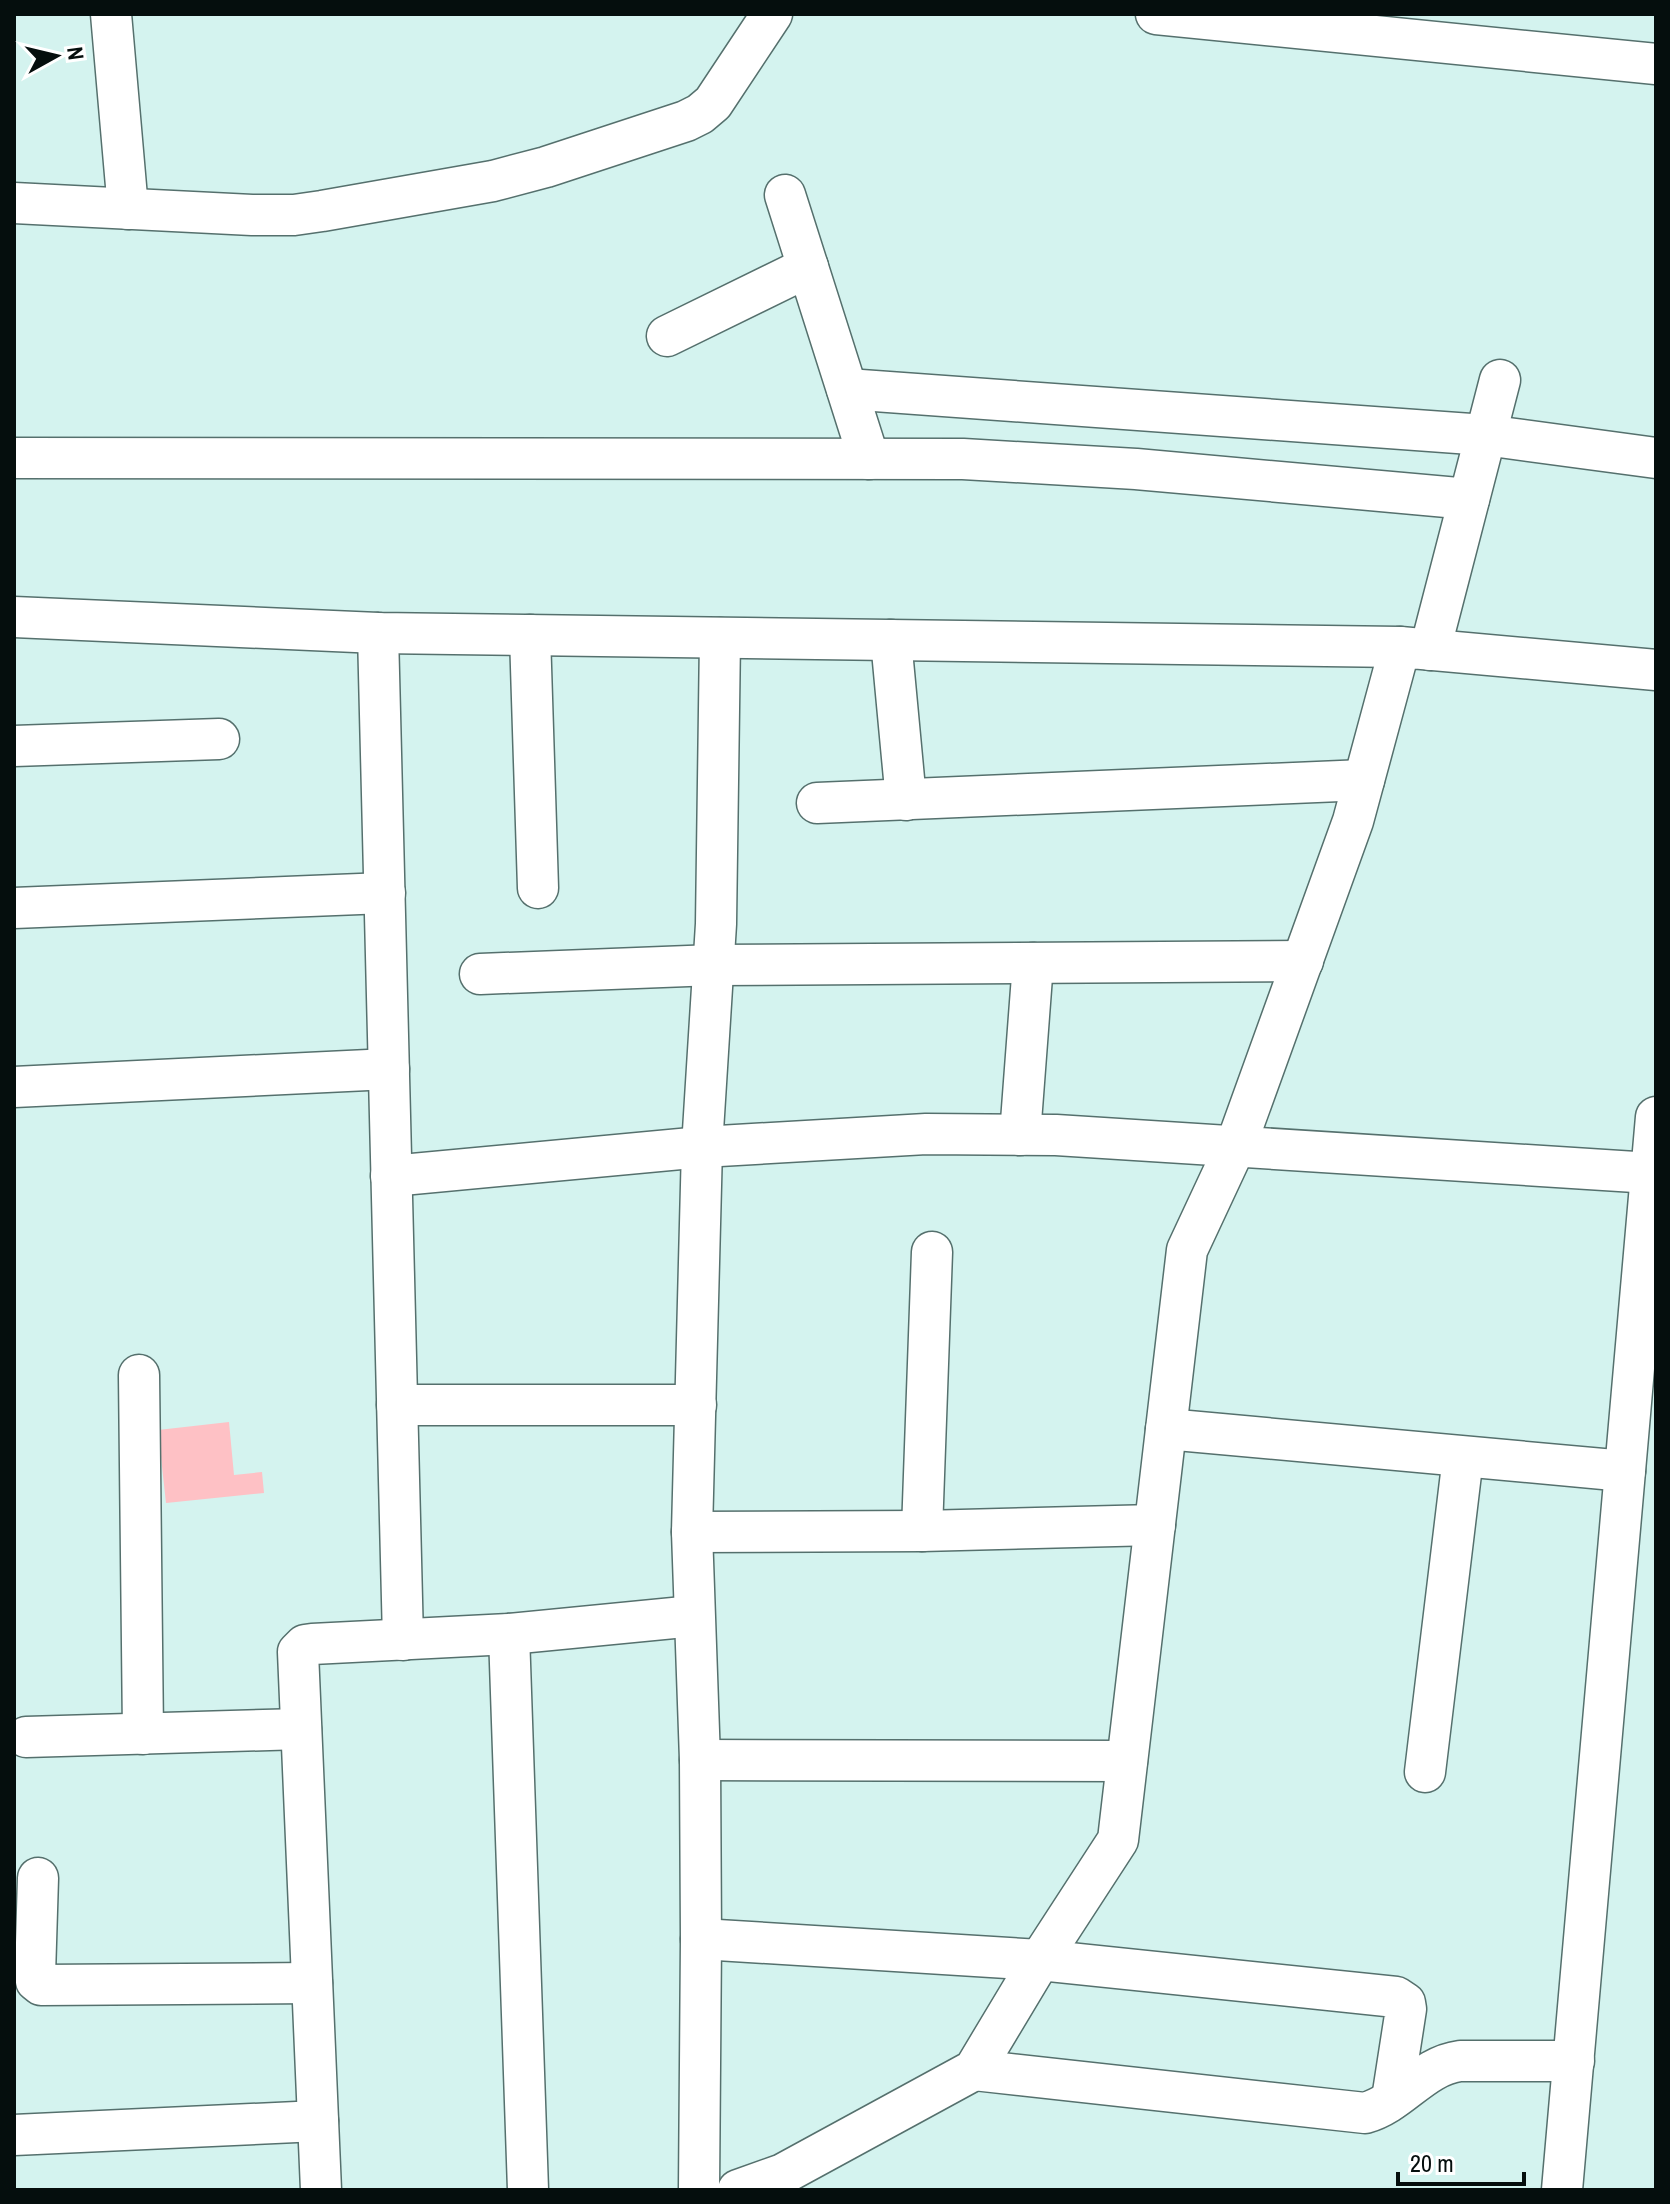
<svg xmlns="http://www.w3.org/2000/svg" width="1670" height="2204" font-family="'Archivo Narrow',sans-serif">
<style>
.building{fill:#fec1c5}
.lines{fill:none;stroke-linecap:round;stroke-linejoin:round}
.minor-casing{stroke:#55706d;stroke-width:43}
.minor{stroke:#fff;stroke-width:40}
</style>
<rect width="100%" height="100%" fill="#d4f3ef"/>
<!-- building -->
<path class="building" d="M 229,1422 L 234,1475 L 262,1472 L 264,1493 L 166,1503 L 158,1430 Z"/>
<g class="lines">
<!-- minor casing -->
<g class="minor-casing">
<g id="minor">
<path d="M 111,14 L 128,209"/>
<path d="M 1156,14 L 1656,64"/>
<path d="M 785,195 L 869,459"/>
<path d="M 14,203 L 252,215 L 294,215 L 322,211 L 493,181 L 546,167 L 686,121 L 700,114 L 713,103 L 772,14"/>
<path d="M 667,336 L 808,267"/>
<path d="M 847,389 L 1485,435 L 1656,458"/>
<path d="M 14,458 L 963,459 L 1136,469 L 1469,499"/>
<path d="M 14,617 L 378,633 L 1400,647"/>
<path d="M 378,633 L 403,1640"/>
<path d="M 530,635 L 538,888"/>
<path d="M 891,640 L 906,800"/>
<path d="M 1430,650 L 1500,380"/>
<path d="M 14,746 L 219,739"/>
<path d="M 817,803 L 1364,780"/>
<path d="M 14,908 L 385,893"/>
<path d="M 480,974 L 714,965 L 1303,961"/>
<path d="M 14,1087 L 389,1069"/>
<path d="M 1020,1135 L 1033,963"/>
<path d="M 391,1176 L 702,1147 L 926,1134 L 1056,1135 L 1651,1173"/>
<path d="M 139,1375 L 143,1734"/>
<path d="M 397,1405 L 696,1405"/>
<path d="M 1166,1429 L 1625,1471"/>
<path d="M 922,1531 L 932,1252"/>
<path d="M 692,1532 L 922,1531 L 1155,1525"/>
<path d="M 509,1634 L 528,2190"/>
<path d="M 26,1737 L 301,1729"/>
<path d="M 700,1760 L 1127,1761"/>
<path d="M 1425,1772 L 1463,1457"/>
<path d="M 38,1878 L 35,1975 L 36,1981 L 41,1985 L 312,1983"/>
<path d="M 701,1939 L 1040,1960 L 1396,1997 L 1405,2003 L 1406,2009 L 1392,2099"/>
<path d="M 974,2070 L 1365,2113 C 1401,2103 1422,2066 1460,2061 L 1574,2061"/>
<path d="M 14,2135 L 318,2121"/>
<path d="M 321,2190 L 298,1652 L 305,1645 L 312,1644 L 509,1634 L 694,1616"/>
<path d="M 699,2190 L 701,1939 L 700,1760 L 692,1532 L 702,1147 L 716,924 L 720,638"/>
<path d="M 738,2190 L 783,2174 L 974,2070 L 1040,1960 L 1118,1840 L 1187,1250 L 1236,1145 L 1353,821 L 1400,647 L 1656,670"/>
<path d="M 1562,2190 L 1656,1117"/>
</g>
</g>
<!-- minor -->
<use href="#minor" class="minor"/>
</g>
<!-- border -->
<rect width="1670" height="2204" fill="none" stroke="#050e0d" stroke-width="32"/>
<!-- north arrow -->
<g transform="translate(56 56) rotate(82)" stroke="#ffffff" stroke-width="6" paint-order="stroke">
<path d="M0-6L14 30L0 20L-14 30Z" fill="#050e0d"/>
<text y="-12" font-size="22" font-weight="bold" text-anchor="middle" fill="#050e0d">N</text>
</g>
<!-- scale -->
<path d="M1398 2172v12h126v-12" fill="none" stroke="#050e0d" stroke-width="4"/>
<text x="1410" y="2172" font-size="24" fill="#050e0d" stroke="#ffffff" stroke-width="6" paint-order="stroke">20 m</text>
</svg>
